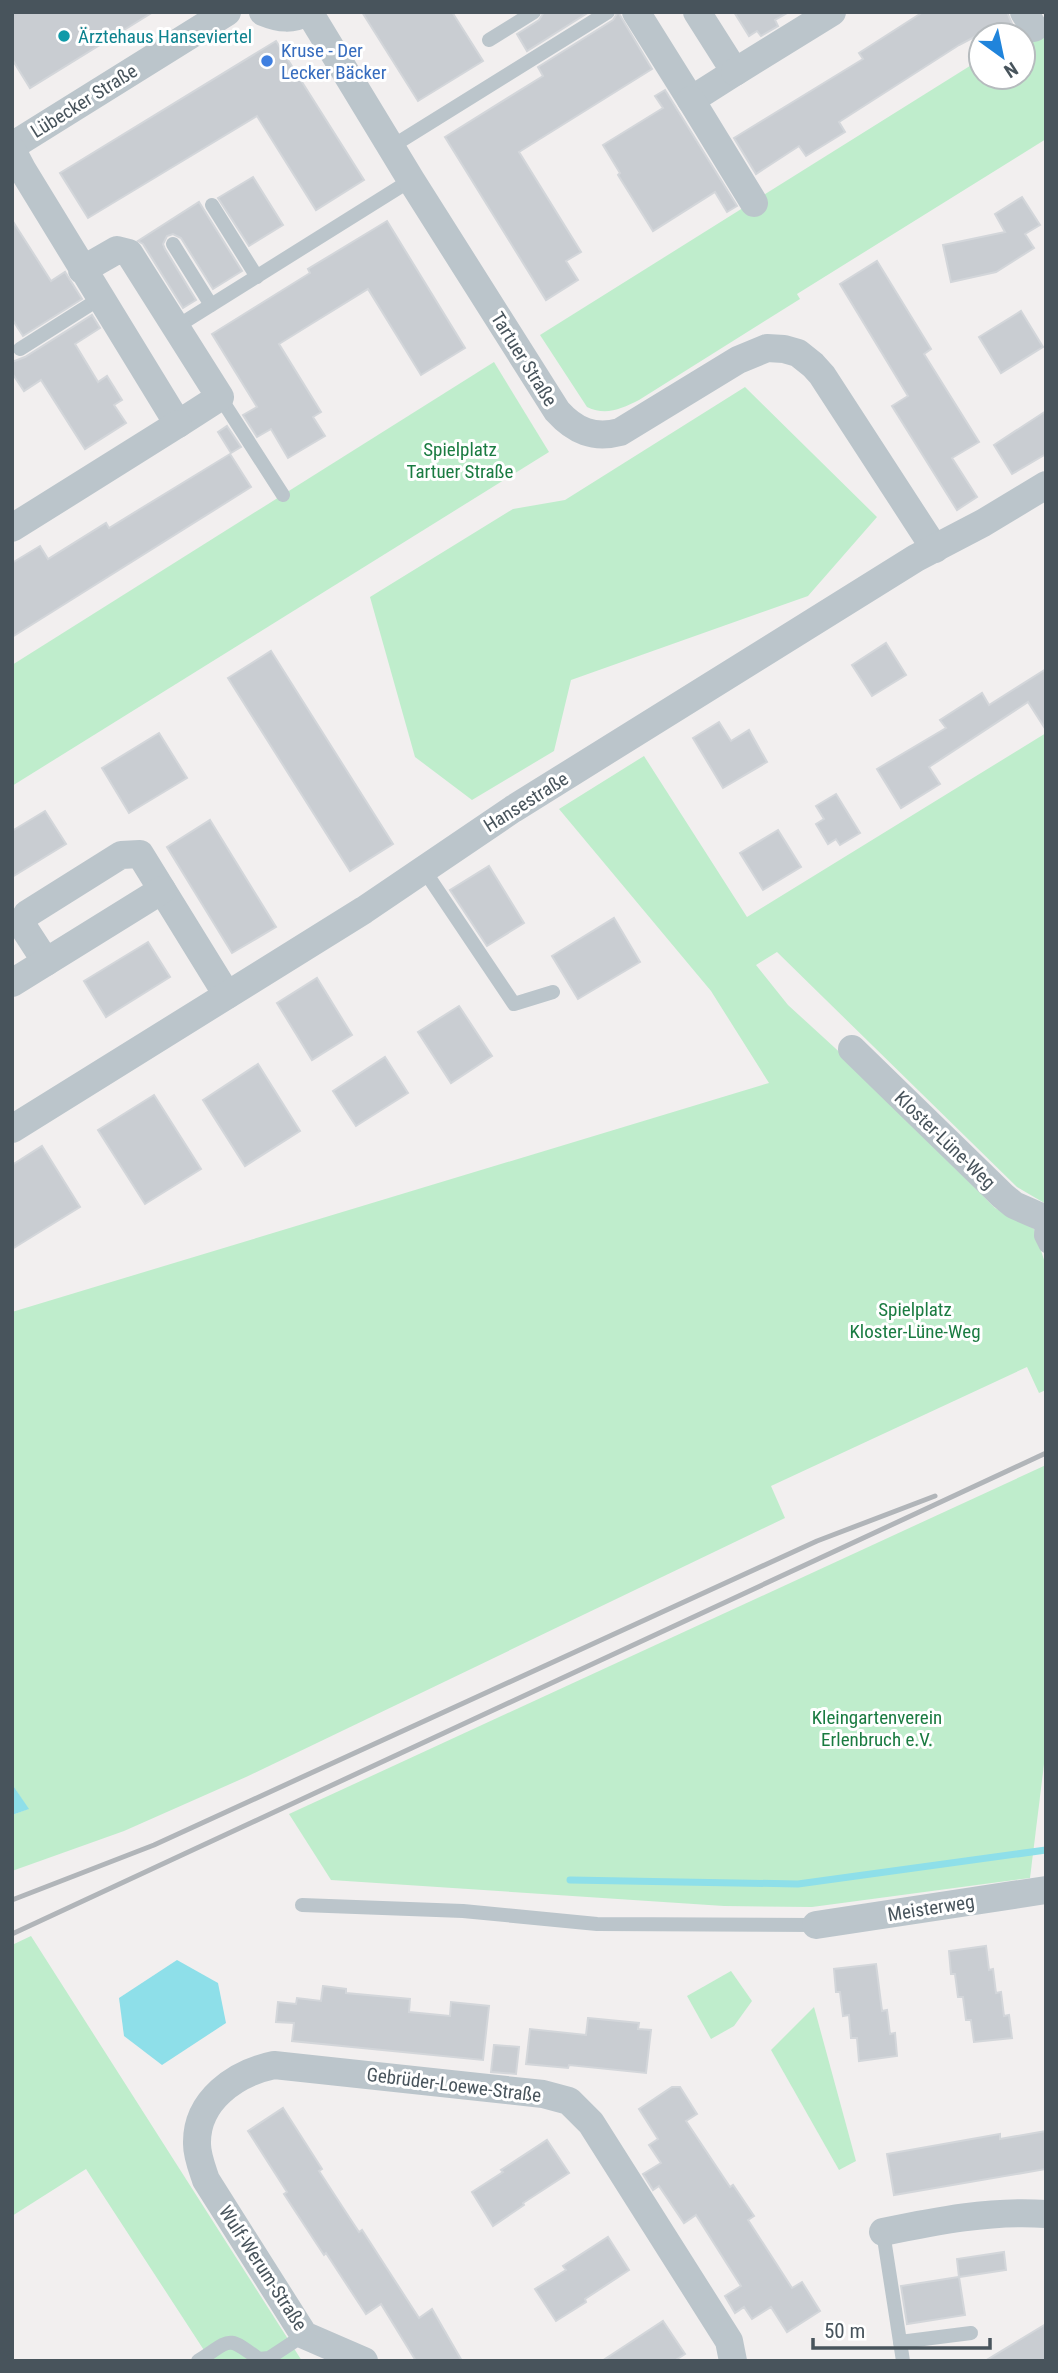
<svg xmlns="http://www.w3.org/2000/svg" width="1058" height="2373" font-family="'Roboto Condensed',sans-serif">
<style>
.green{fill:#bfedcc}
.water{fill:#8edfe9}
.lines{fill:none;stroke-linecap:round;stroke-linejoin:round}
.stream{stroke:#8edfe9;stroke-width:7}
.building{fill:#c9cdd2;stroke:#d3d6da;stroke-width:2}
.service{stroke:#bbc5cb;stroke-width:14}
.minor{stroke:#bbc5cb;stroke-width:28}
.rail{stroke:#b1b5b9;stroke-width:5}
.culture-dot{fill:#0f9aa8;stroke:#fff;stroke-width:2.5}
.shop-dot{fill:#3f7fe0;stroke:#fff;stroke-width:2.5}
.labels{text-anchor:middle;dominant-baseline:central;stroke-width:6;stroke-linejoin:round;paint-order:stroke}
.culture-label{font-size:19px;fill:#0d838f;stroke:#fff;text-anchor:start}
.shop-label{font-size:19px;fill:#366cbe;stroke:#fff;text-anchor:start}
.street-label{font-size:19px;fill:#48545c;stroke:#fff}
.park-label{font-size:19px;fill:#1a7b41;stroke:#fff}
</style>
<rect width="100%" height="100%" fill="#f2efef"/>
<!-- green -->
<g class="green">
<path d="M 1046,18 L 1046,139 L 797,294 L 800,299 L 639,400 C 621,409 606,416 587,407 L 540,335 L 981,59 L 981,77 L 1023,77 L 1023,35 L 1019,35 Z"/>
<path d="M 494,362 L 549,452 L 12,786 L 12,665 Z"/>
<path d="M 745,387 L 877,517 L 808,596 L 571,680 L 554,751 L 472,800 L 415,757 L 370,597 L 513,509 L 565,500 Z"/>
<path d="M 1046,733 L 1046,1204 L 1017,1187 L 777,952 L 756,965 L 788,1005 L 858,1069 L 995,1208 L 1034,1229 L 1046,1266 L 1046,1390 L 1039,1393 L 1027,1367 L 771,1486 L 785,1518 L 246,1777 L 124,1831 L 12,1871 L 12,1815 L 28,1809 L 12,1784 L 12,1312 L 769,1083 L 711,991 L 559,809 L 644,756 L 747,917 Z"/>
<path d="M 1046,1465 L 1046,1748 L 1030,1878 L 812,1907 L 724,1906 L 331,1880 L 289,1814 Z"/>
<path d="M 31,1936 L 302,2361 L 211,2361 L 86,2169 L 12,2216 L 12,1945 Z"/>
<path d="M 731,1971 L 752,2001 L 734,2026 L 711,2039 L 687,1996 Z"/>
<path d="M 814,2007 L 856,2161 L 839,2170 L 771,2050 Z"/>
</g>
<!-- water -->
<g class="water">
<path d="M 12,1784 L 29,1809 L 12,1815 Z"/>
<path d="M 177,1960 L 218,1983 L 226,2023 L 162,2065 L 124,2036 L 119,1998 Z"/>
</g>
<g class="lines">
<!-- stream -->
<path class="stream" d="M 570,1880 L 798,1884 L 1046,1850"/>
</g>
<!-- building -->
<g class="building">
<path d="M 12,12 L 153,12 L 30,88 L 12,59 Z"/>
<path d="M 362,12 L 452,12 L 483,61 L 418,101 Z"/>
<path d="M 544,12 L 589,12 L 527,51 L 517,34 L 539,20 Z"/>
<path d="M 618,12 L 652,69 L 519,152 L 581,252 L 566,261 L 578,280 L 546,300 L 445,137 L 543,76 L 538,67 L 613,20 Z"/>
<path d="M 734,12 L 789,12 L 775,20 L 778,26 L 761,36 L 757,31 L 749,36 Z"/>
<path d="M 923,12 L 1007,12 L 1013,26 L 999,35 L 978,35 L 959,45 L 839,122 L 845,132 L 806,156 L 799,146 L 756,174 L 734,138 L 863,59 L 859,53 Z"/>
<path d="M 276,41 L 364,180 L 316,210 L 257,116 L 88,218 L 60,173 Z"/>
<path d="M 665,90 L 737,206 L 727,212 L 715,192 L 653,231 L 618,175 L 620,173 L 603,145 L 663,108 L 655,96 Z"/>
<path d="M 253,177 L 283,225 L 249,246 L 218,198 Z"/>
<path d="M 1022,197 L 1040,225 L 1025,234 L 1034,248 L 996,272 L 951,282 L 943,245 L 1005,232 L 995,214 Z"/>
<path d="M 199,202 L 242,271 L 213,289 L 181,238 L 173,234 L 167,236 L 163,244 L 165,249 L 196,300 L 183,308 L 143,244 L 138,241 Z"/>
<path d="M 12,220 L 51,281 L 65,272 L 82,299 L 23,336 L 12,319 Z"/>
<path d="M 387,221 L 465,348 L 421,375 L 368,289 L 308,326 L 279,344 L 321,412 L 313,417 L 325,436 L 288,458 L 271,429 L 257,437 L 243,415 L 257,407 L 212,334 L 310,273 L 308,269 Z"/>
<path d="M 877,261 L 931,349 L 924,354 L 979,442 L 952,458 L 977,497 L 957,510 L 892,406 L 908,396 L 840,284 Z"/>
<path d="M 1021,311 L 1043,347 L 1001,373 L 979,337 Z"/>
<path d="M 92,315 L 100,328 L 75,344 L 98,382 L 107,376 L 122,400 L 114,405 L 126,423 L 85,449 L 41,380 L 24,391 L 12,373 L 12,362 L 25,357 Z"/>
<path d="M 1046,411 L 1046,454 L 1012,474 L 994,445 Z"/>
<path d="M 227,426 L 241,447 L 231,453 L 218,432 Z"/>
<path d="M 230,454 L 251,487 L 12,637 L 12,563 L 40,546 L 48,559 L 106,523 L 109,528 Z"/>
<path d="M 886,643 L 906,675 L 872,696 L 852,665 Z"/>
<path d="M 271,651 L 393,844 L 350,871 L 228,678 Z"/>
<path d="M 1046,669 L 1046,730 L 1028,702 L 929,767 L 940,784 L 901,808 L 877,769 L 946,728 L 940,720 L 982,693 L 989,705 Z"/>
<path d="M 719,722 L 731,741 L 749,730 L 767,762 L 723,788 L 693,738 Z"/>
<path d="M 159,733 L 187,778 L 129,813 L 102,768 Z"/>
<path d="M 836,794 L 860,833 L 840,845 L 836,839 L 828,844 L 816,824 L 824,819 L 816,806 Z"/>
<path d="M 45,811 L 66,844 L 12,877 L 12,831 Z"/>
<path d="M 210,820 L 276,927 L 232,953 L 167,847 Z"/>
<path d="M 778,830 L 801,867 L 763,890 L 740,853 Z"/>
<path d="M 489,866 L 524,923 L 487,946 L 450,890 Z"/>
<path d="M 614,918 L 640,962 L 578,999 L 552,956 Z"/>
<path d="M 148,942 L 170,977 L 106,1017 L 84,981 Z"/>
<path d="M 317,978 L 352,1035 L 312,1060 L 277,1003 Z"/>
<path d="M 459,1006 L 492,1056 L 451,1083 L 418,1032 Z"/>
<path d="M 385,1057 L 408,1093 L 356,1126 L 333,1091 Z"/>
<path d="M 258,1064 L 300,1131 L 245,1166 L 203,1100 Z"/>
<path d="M 154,1095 L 201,1169 L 145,1204 L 98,1130 Z"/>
<path d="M 42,1146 L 80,1207 L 12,1249 L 12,1165 Z"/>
<path d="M 986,1946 L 989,1970 L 993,1969 L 996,1993 L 1001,1992 L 1004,2016 L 1009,2015 L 1012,2038 L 974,2042 L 971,2020 L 966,2020 L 963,1997 L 958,1997 L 955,1974 L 951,1974 L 949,1951 Z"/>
<path d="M 876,1964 L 882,2011 L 887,2010 L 890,2034 L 895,2033 L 897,2056 L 859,2061 L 857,2038 L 851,2038 L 849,2015 L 843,2016 L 840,1992 L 836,1992 L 834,1969 Z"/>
<path d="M 323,1986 L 346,1989 L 346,1993 L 410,1999 L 409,2012 L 450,2016 L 451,2002 L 489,2006 L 483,2060 L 292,2041 L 294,2023 L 276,2022 L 278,2002 L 296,2004 L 297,1998 L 321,2001 Z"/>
<path d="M 588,2018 L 639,2023 L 638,2029 L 651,2030 L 646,2073 L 569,2065 L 568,2068 L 526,2064 L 530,2029 L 586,2035 Z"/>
<path d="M 494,2045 L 519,2047 L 516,2074 L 491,2072 Z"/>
<path d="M 672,2087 L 680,2087 L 697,2114 L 686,2121 L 730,2187 L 733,2185 L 754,2216 L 748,2220 L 792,2288 L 802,2282 L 820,2311 L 787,2332 L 771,2307 L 752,2319 L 744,2307 L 735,2313 L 725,2296 L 741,2286 L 696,2215 L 684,2223 L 659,2186 L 653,2190 L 643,2174 L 661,2163 L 649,2145 L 658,2139 L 639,2109 Z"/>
<path d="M 283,2108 L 322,2169 L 319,2171 L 349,2217 L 359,2232 L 362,2230 L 419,2318 L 432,2309 L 462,2361 L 416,2361 L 381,2304 L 366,2314 L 326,2253 L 324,2255 L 284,2194 L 287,2192 L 248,2131 Z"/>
<path d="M 1046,2131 L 1046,2169 L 894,2195 L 887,2154 L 1000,2134 L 1000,2139 Z"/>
<path d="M 547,2140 L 569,2173 L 523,2203 L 524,2205 L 493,2226 L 472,2192 L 503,2172 L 501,2170 Z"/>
<path d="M 608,2237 L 629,2270 L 585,2299 L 586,2302 L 556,2321 L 535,2289 L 566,2270 L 563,2266 Z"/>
<path d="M 1004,2252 L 1006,2270 L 959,2277 L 957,2259 Z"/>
<path d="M 959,2277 L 965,2315 L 907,2324 L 901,2286 Z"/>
<path d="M 663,2321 L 685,2354 L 674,2361 L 602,2361 Z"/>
<path d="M 1046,2324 L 1046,2361 L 985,2361 Z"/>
</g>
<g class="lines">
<!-- service -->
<g class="service">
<path d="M 489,40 L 534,12"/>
<path d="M 391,147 L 608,12"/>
<path d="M 212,205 L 257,277"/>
<path d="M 173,244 L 211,305"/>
<path d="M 176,327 L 411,180"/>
<path d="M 20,349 L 99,299"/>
<path d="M 220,397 L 283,495"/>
<path d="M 424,870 L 514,1004 L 553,992"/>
<path d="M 1042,1218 L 1041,1236 L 1046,1246"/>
<path d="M 302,1905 L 463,1911 L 597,1924 L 816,1925"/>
<path d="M 883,2232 L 903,2361"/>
<path d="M 900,2342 L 971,2333"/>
<path d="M 198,2361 C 232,2339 226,2335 259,2359 L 269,2358 L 304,2335"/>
</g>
<!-- minor -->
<g class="minor">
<path d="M 263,12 C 280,19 292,20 308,12"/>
<path d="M 309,12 L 411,180 L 557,411 C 575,431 594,439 620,432 L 738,360 L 767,348 L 784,349 L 798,353 L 813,365 L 822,375 L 935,549"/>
<path d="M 636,12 L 691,100 L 735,72 L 697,12"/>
<path d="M 1024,12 L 1034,28"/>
<path d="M 735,72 L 832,12"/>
<path d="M 691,100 L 754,203"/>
<path d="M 12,146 L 227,12"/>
<path d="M 12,150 L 22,169 L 178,424 L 220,397 L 129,253 L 117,250 L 82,270"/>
<path d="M 12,528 L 178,424"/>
<path d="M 46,962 L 22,925 L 27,914 L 121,855 L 140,854 L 227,995"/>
<path d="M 12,983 L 162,890"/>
<path d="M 852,1049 L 1003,1196 L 1014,1205 L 1046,1219"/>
<path d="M 12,1129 L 364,910 L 513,809 L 916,558 L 983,523 L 1046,485"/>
<path d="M 816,1925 L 1046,1890"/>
<path d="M 883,2232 C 936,2221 991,2210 1046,2214"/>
<path d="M 364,2361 L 304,2335 L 206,2180 C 202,2168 197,2156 197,2144 C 196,2100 236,2073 274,2065 L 543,2094 L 569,2101 L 591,2123 L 729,2341 L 733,2361"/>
</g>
<!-- rail -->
<g class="rail">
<path d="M 12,1900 L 154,1845 L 817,1541 L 935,1496"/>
<path d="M 12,1934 L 1046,1453"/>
</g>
</g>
<!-- markers -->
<circle class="culture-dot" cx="64" cy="36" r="7"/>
<circle class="shop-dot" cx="267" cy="61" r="7"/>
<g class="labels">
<!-- culture labels -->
<g class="culture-label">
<text x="78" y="36">Ärztehaus Hanseviertel</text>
</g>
<!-- shop labels -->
<g class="shop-label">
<text x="281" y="50">Kruse - Der<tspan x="281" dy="22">Lecker Bäcker</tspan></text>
</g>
<!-- street labels -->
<g class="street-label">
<text transform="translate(84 101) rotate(-32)">Lübecker Straße</text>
<text transform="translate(524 359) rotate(58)">Tartuer Straße</text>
<text transform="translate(526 802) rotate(-32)">Hansestraße</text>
<text transform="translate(945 1140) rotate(44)">Kloster-Lüne-Weg</text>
<text transform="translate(931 1908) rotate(-9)">Meisterweg</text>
<text transform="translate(454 2085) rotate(7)">Gebrüder-Loewe-Straße</text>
<text transform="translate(263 2268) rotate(57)">Wulf-Werum-Straße</text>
</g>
<!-- park labels -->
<g class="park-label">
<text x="460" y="449">Spielplatz<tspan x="460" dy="22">Tartuer Straße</tspan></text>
<text x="915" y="1309">Spielplatz<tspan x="915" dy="22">Kloster-Lüne-Weg</tspan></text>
<text x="877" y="1717">Kleingartenverein<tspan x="877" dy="22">Erlenbruch e.V.</tspan></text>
</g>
</g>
<!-- border -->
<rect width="1058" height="2373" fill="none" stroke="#48545c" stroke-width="28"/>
<!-- north arrow -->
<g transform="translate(1002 56) rotate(147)"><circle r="33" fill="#ffffff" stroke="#b6bbbe" stroke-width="2"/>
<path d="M0-5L12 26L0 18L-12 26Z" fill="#2084db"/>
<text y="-10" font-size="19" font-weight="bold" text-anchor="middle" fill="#48545c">N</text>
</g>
<!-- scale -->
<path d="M813 2338v10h177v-10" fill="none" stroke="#48545c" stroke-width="3.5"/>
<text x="824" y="2338" font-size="21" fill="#48545c" stroke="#ffffff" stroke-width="5" paint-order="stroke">50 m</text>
</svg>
